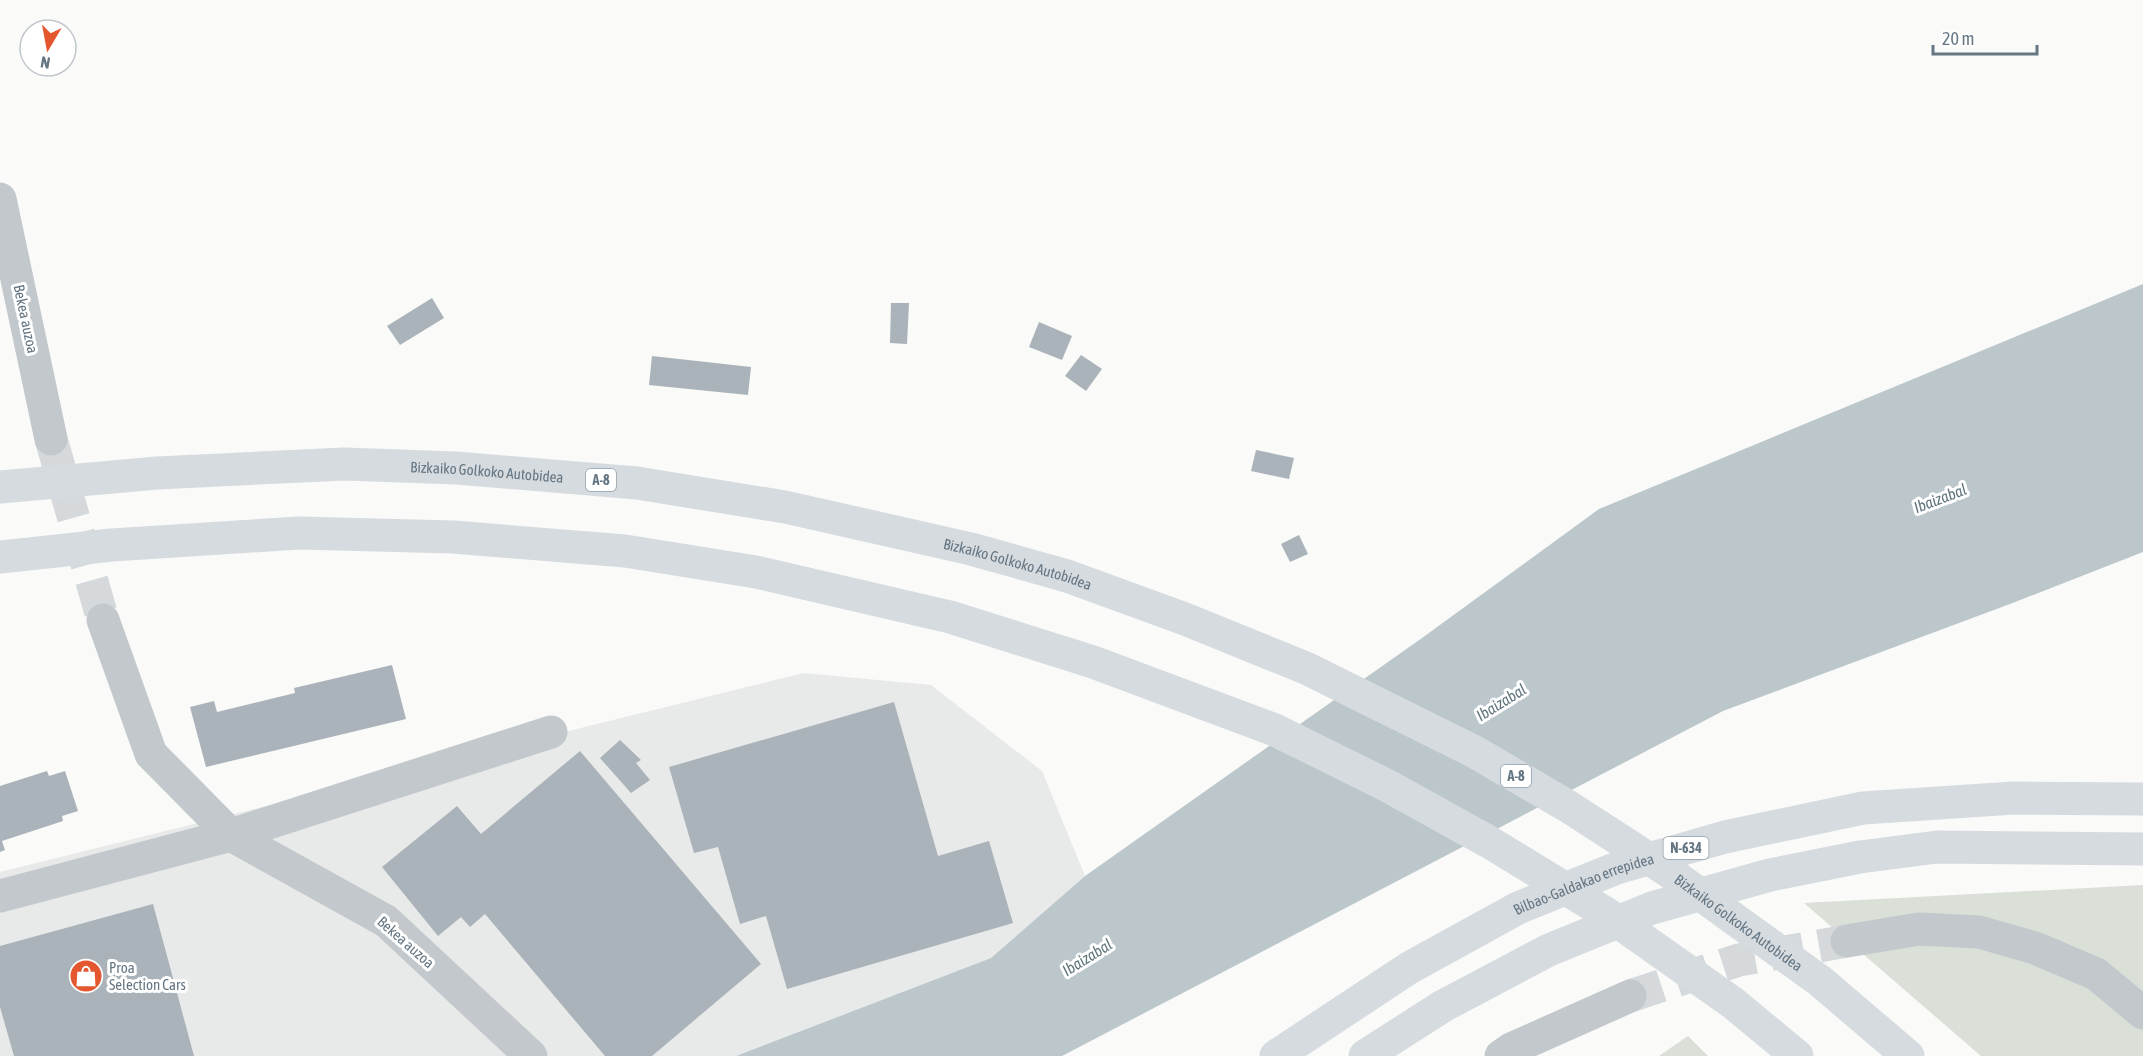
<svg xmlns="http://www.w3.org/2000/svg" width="2143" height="1056" font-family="'Asap Condensed',sans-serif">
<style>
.built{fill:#e8e9e9}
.green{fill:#dadfd7}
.water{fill:#bbc7cb}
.building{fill:#aab3b9}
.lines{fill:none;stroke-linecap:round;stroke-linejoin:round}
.minor-tunnel{stroke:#d5d9db;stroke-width:33;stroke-dasharray:33 16;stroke-linecap:butt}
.minor{stroke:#c3c8cc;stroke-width:33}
.highway{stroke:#d6dbdf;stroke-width:33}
.labels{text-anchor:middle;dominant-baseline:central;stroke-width:6;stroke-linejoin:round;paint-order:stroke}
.shield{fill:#fff;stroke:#939fa8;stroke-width:1.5}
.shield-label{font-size:14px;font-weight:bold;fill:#657683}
.street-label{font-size:15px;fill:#657683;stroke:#fff}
.poi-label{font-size:15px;fill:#657683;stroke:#fff;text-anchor:start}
.water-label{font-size:16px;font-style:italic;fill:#60757c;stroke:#fff}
</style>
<rect width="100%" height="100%" fill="#fafaf8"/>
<!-- built -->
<path class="built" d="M 803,673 L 931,685 L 1042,771 L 1085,876 L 991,958 L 736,1056 L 0,1056 L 0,872 Z"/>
<!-- green -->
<g class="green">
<path d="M 2143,885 L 2143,1056 L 1981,1056 L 1804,903 Z"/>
<path d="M 1688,1036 L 1708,1056 L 1659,1056 Z"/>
</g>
<!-- water -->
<path class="water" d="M 2143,284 L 2143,552 L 2010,604 L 1723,711 L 1062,1056 L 736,1056 L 991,958 L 1085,876 L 1422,638 L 1599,509 Z"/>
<!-- building -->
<g class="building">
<path d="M 432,298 L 444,318 L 400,345 L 387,326 Z"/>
<path d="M 891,303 L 909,303 L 907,344 L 890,343 Z"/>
<path d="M 1039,322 L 1072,336 L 1062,360 L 1029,347 Z"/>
<path d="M 1081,355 L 1102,369 L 1086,391 L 1065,376 Z"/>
<path d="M 652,356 L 751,367 L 748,395 L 649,385 Z"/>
<path d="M 1256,450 L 1294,458 L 1289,479 L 1251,471 Z"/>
<path d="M 1299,535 L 1308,554 L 1290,562 L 1281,544 Z"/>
<path d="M 392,665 L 406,719 L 206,767 L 190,707 L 214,701 L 217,712 L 295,693 L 294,688 Z"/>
<path d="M 894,702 L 938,856 L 989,841 L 1013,923 L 787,989 L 766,916 L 740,924 L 718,847 L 694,853 L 669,767 Z"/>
<path d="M 620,740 L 641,760 L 636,763 L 650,780 L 631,793 L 600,758 Z"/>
<path d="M 580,751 L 761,964 L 652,1056 L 605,1056 L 485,914 L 470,927 L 461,917 L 438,936 L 382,867 L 457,806 L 481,834 Z"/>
<path d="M 47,771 L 49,776 L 65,771 L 78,811 L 62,816 L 63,821 L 2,841 L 5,850 L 0,852 L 0,786 Z"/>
<path d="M 153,904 L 194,1056 L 14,1056 L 0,1007 L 0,946 Z"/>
</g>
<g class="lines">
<!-- minor-tunnel -->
<g class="minor-tunnel">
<path d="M 51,439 L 103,620"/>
<path d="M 1630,996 L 1739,960 L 1847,941"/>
</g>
<!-- minor -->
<g class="minor">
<path d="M 0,199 L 51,439"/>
<path d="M 103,620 L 151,754 L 231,835 L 386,921 L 531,1056"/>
<path d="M 0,896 L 231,835 L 551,732"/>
<path d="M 1847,941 L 1919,929 L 1979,932 L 2035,948 L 2096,974 L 2143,1013"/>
<path d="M 1501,1056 L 1511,1049 L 1630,996"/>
</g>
<!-- highway -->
<g class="highway">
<path id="s1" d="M 0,487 L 157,473 L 344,464 L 456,468 L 637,483 L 785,507 L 971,549 L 1067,576 L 1185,619 L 1308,669 L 1475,752 L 1569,807 L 1668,871 L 1820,981 L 1908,1056"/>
<path d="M 0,557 L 112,545 L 299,533 L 453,537 L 625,551 L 756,572 L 950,617 L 1093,662 L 1275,730 L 1388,786 L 1489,842 L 1604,912 L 1733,1003 L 1797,1056"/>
<path id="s2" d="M 1276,1056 L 1409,968 L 1518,908 L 1617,868 L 1725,837 L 1863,808 L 2014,798 L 2143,799"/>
<path d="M 1365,1056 L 1443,1006 L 1549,950 L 1652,908 L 1770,875 L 1860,857 L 1937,847 L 2143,849"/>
</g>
</g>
<!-- icons -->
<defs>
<g id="shop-disc" transform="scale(1.725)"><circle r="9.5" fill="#e4572e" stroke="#fff"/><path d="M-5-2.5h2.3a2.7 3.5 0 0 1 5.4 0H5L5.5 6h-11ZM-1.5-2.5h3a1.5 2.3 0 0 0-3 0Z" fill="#fff"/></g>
</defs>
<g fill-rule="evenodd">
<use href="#shop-disc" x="86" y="976"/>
</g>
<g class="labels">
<!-- shield labels -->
<g class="shield">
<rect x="586" y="469" width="30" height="22" rx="4.5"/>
<rect x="1501" y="765" width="30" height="22" rx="4.5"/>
<rect x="1663.5" y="837" width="45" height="22" rx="4.5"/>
</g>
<g class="shield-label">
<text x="601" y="480">A-8</text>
<text x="1516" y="776">A-8</text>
<text x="1686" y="848">N-634</text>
</g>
<!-- street labels -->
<g class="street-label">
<text transform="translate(26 319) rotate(78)">Bekea auzoa</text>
<text stroke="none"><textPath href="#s1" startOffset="488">Bizkaiko Golkoko Autobidea</textPath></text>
<text stroke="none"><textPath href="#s1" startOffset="1028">Bizkaiko Golkoko Autobidea</textPath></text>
<text stroke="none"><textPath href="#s2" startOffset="354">Bilbao-Galdakao errepidea</textPath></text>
<text stroke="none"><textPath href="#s1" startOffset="1838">Bizkaiko Golkoko Autobidea</textPath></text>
<text transform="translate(406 942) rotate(41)">Bekea auzoa</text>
</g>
<!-- poi labels -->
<g class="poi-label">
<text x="109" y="967">Proa<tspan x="109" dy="17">Selection Cars</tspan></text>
</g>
<!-- water labels -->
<g class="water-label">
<text transform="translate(1940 498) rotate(-21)">Ibaizabal</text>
<text transform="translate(1501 702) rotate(-32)">Ibaizabal</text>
<text transform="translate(1087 957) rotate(-32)">Ibaizabal</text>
</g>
</g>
<!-- north arrow -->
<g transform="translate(48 48) rotate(190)"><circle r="28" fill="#ffffff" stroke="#c1c8cd" stroke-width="1.5"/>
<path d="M0-4.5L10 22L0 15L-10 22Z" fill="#e4572e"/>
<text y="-9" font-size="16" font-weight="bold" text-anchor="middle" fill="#657683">N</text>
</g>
<!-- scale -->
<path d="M1933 45v9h104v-9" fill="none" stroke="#657683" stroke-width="3"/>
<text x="1942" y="45" font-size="18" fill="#657683" stroke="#ffffff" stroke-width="4.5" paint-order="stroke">20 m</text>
</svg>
